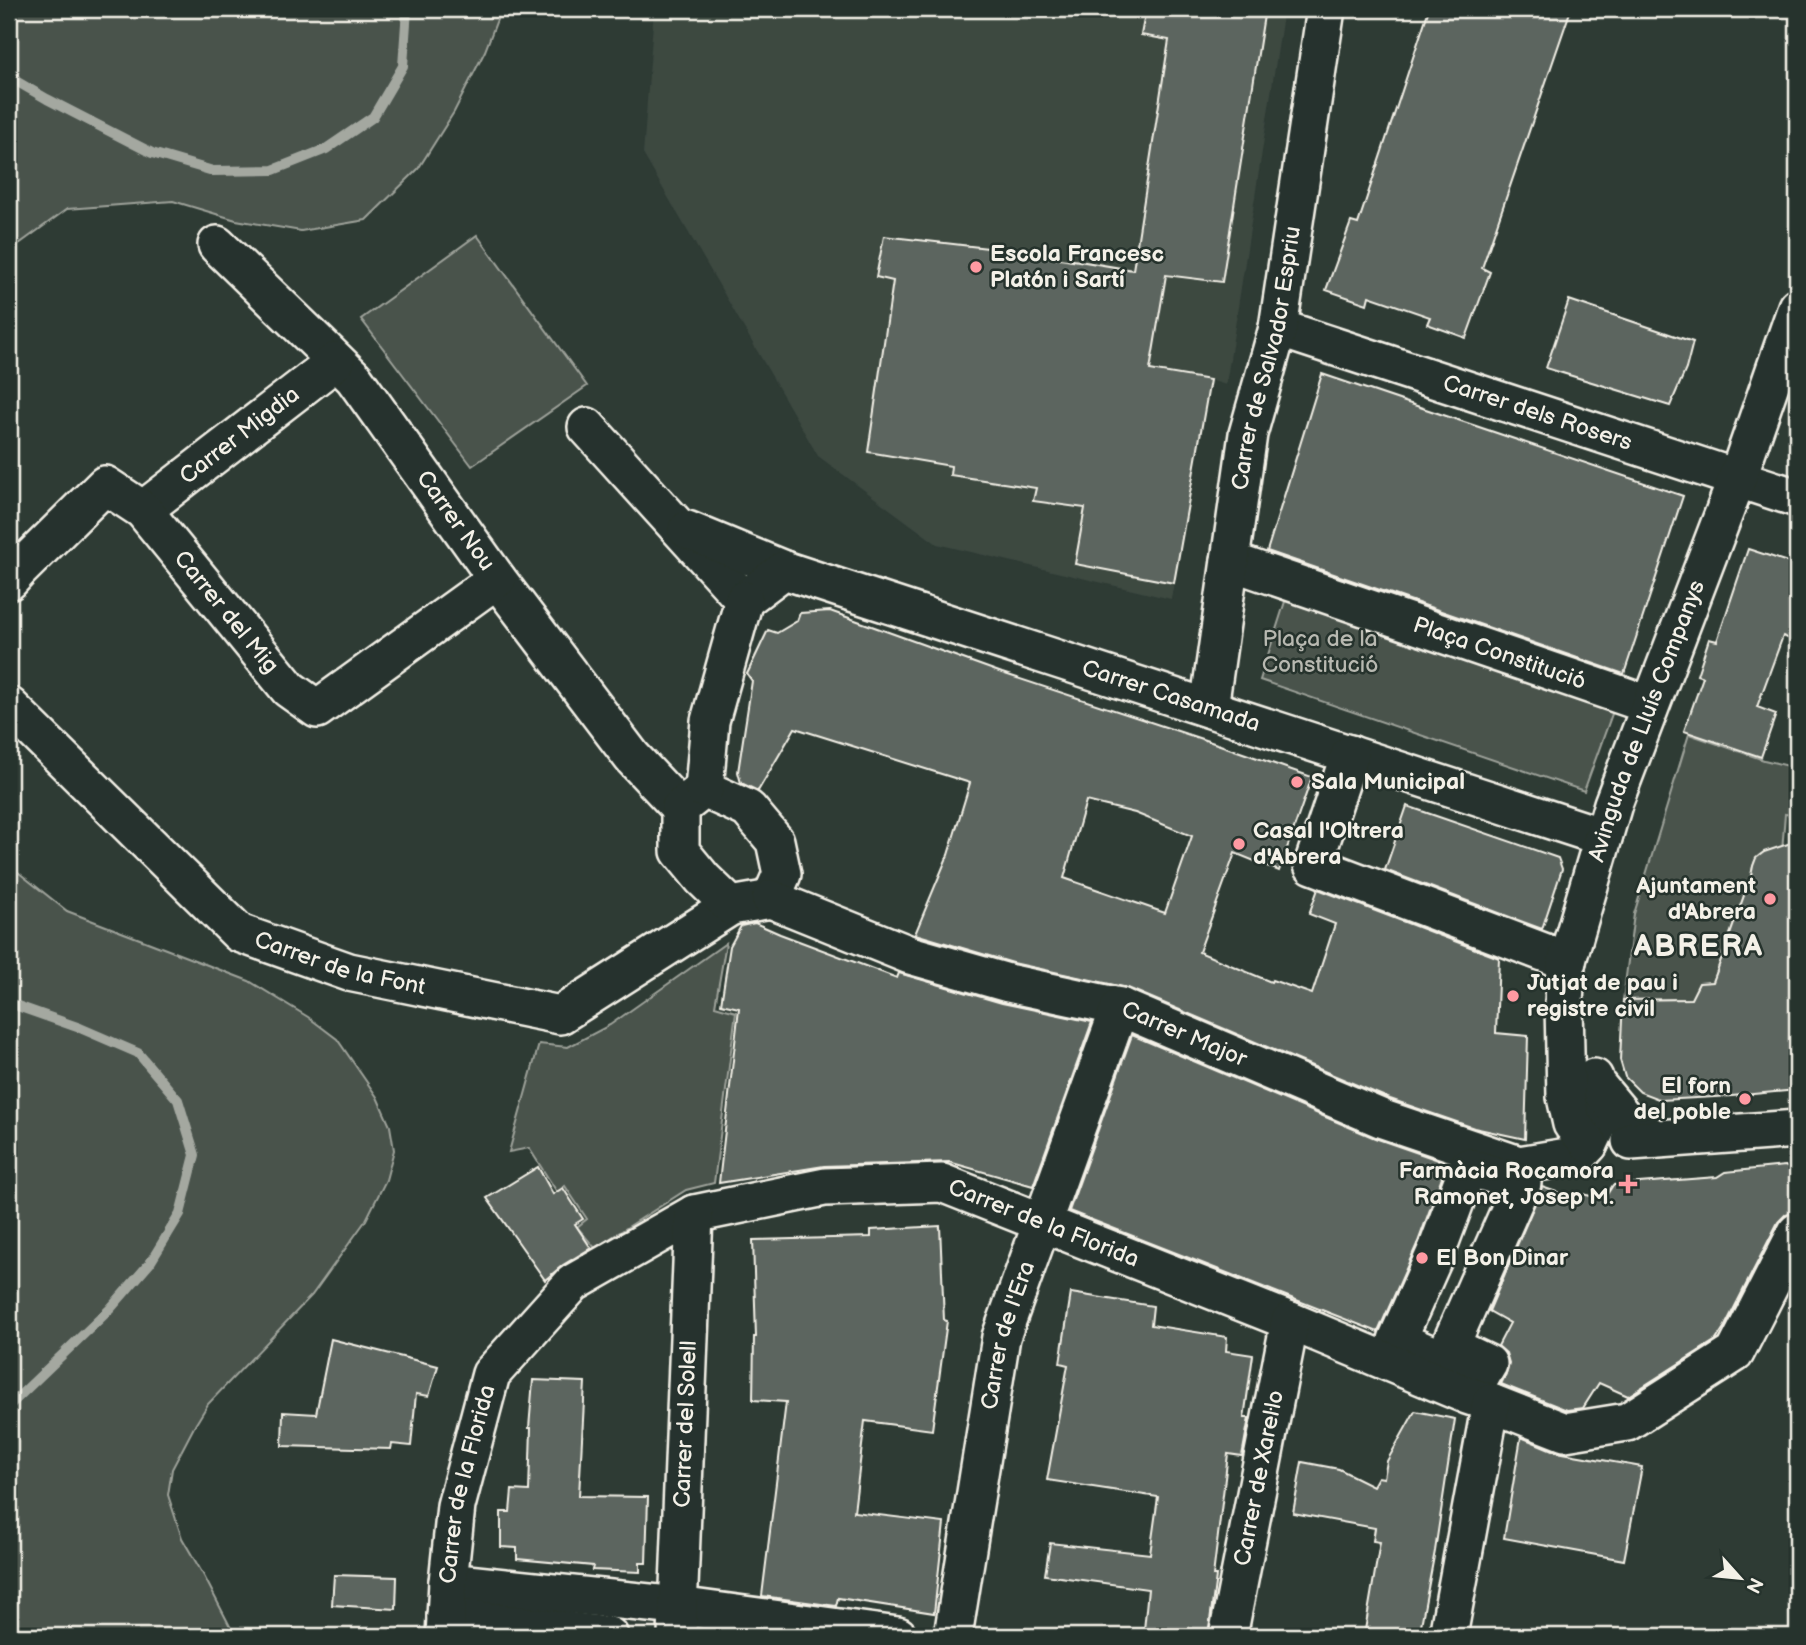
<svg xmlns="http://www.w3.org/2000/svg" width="1806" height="1645" font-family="'Balsamiq Sans',sans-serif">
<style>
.built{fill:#3c4841}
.green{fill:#48524c;stroke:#9ea29a;stroke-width:2}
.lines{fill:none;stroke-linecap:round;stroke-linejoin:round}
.stream{stroke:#a4a8a0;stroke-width:10}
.building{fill:#5c655e;stroke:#f4f1e8;stroke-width:2;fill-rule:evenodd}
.minor-casing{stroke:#f4f1e8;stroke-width:42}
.minor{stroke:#26332d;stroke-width:37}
.poi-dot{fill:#ff9aa2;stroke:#26332d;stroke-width:2.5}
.labels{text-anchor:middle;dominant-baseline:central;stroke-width:5;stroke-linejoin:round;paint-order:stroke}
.poi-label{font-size:23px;font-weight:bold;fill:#f4f1e8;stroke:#26332d;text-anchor:start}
.street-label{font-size:23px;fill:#f4f1e8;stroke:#26332d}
.park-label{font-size:23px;fill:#b8b9b1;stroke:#26332d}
.district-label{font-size:30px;font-weight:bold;letter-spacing:2px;fill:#f4f1e8;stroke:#26332d}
</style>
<rect width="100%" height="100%" fill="#2e3b34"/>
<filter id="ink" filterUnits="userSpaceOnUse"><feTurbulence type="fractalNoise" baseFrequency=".0143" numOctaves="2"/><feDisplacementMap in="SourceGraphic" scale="14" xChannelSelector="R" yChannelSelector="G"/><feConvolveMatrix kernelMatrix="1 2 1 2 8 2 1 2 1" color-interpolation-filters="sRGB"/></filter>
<g filter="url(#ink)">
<!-- built -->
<path class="built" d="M 654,9 L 1284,9 L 1226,385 L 1210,380 L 1171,599 L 937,544 L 818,456 L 643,154 Z"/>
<!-- green -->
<g class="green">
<path d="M 9,9 L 501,9 L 485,51 L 454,112 L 418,169 L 366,220 L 301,231 L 236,220 L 173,201 L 67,209 L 15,247 L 9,255 Z"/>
<path d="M 477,235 L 587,386 L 472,466 L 361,319 Z"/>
<path d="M 1288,592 L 1613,711 L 1584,791 L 1260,680 Z"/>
<path d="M 1689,734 L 1764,760 L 1797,768 L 1797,816 L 1785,814 L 1782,851 C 1760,852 1754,853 1751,876 L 1713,982 L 1699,984 L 1697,999 L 1623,1000 L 1634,914 Z"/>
<path d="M 9,865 L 67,911 L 249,981 L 308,1017 L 337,1039 L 377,1097 L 390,1126 L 394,1150 L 386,1180 L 366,1220 L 312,1295 L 208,1404 L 194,1427 L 172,1469 L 168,1495 L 182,1538 L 204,1576 L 235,1636 L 9,1636 Z"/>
<path d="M 726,943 L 715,1006 L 736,1012 L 714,1183 L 686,1190 L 595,1248 L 577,1227 L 587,1219 L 565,1186 L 557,1192 L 529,1148 L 509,1152 L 539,1044 L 568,1047 L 610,1025 Z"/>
</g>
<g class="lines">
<!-- stream -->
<g class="stream">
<path d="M 9,77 L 47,99 L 152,153 L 213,171 L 273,170 L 326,149 L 373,117 L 403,66 L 407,9"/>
<path d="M 9,1003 L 80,1028 L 138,1053 L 178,1100 L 195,1155 L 180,1214 L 150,1263 L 110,1309 L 9,1406"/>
</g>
</g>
<!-- building -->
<g class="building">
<path d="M 1146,9 L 1265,9 L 1222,282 L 1166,275 L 1150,370 L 1210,380 L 1174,583 L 1075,564 L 1085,508 L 1033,501 L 1036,488 L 950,475 L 951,466 L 868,452 L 893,281 L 876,277 L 884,236 L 988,248 L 1073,261 L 1073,260 L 1133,270 L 1169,40 L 1141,35 Z"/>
<path d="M 1429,9 L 1571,9 L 1482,268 L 1490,272 L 1466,338 L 1427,324 L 1430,317 L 1369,296 L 1367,304 L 1326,290 L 1351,222 L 1358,224 Z"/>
<path d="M 1569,300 L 1693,342 L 1686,369 L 1670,406 L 1546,368 Z"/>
<path d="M 1322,374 L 1683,496 L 1624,674 L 1267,551 Z"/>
<path d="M 1748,549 L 1797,565 L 1797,642 L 1783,636 L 1757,707 L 1776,714 L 1761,757 L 1684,731 L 1703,677 L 1697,675 L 1709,639 L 1717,641 Z"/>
<path d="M 830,611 L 1002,673 L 1217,744 L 1312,777 L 1279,871 L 1235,853 L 1199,952 L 1271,982 L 1272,980 L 1312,994 L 1335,924 L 1309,914 L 1318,889 L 1499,958 L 1496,1033 L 1528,1036 L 1525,1139 L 1474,1128 L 1390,1099 L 1128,988 L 1013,963 L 915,934 L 948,855 L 970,783 L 795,728 L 758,791 L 741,783 L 738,772 L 752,681 L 747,674 L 768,630 L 777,633 L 797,621 L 800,613 ZM 1086,801 L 1135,813 L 1192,836 L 1165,913 L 1064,878 Z"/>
<path d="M 1407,806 L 1558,858 L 1562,869 L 1542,929 L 1385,870 Z"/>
<path d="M 1797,841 L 1797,1090 L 1732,1096 L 1661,1100 L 1640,1092 L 1625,1077 L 1620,1060 L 1623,1000 L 1691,999 L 1699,983 L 1713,982 L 1751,876 L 1753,866 L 1756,858 L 1764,852 Z"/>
<path d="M 755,923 L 780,934 L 897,978 L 899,973 L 1002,1003 L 1092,1022 L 1033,1186 L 949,1162 L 824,1166 L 719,1183 L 739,1008 L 721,1004 L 730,946 L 741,926 Z"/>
<path d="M 1132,1035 L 1375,1138 L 1447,1163 L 1418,1242 L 1378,1332 L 1069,1211 Z"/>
<path d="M 1785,1166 L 1797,1172 L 1797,1211 L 1786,1214 L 1778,1222 L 1725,1326 L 1716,1340 L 1628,1396 L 1599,1383 L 1583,1408 L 1567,1410 L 1501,1384 L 1506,1374 L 1509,1363 L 1506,1353 L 1498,1346 L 1510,1323 L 1489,1311 L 1542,1187 L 1580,1200 L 1582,1194 L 1604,1199 L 1613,1185 L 1717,1177 L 1725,1172 Z"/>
<path d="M 538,1167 L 553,1194 L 563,1188 L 583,1219 L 575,1224 L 591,1248 L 563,1265 L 545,1280 L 487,1198 Z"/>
<path d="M 940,1226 L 944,1320 L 947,1321 L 932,1430 L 865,1421 L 854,1512 L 944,1523 L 934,1613 L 838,1598 L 836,1606 L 762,1596 L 786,1402 L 753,1400 L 754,1337 L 756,1337 L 753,1240 L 871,1237 L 871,1230 Z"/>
<path d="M 1071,1293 L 1153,1306 L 1151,1325 L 1227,1337 L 1226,1351 L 1253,1355 L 1244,1418 L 1249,1418 L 1242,1456 L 1228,1454 L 1213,1576 L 1216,1576 L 1208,1636 L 1144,1630 L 1148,1589 L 1045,1575 L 1050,1543 L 1150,1554 L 1158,1497 L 1047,1480 L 1068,1365 L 1060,1363 Z"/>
<path d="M 331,1339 L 438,1366 L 429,1396 L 416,1394 L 411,1446 L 392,1444 L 391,1449 L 282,1446 L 283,1412 L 316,1414 Z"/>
<path d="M 533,1380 L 585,1382 L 579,1496 L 648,1497 L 646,1563 L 640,1563 L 640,1572 L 592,1570 L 593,1566 L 517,1559 L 517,1548 L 501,1547 L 501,1512 L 510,1512 L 512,1490 L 529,1491 L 531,1428 L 529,1428 Z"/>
<path d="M 1415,1411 L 1455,1419 L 1435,1551 L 1419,1636 L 1364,1636 L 1380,1542 L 1373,1541 L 1375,1528 L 1293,1513 L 1302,1462 L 1339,1469 L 1373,1486 L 1378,1477 L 1384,1478 L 1387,1461 Z"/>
<path d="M 1521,1437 L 1557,1452 L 1642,1467 L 1624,1560 L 1504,1538 Z"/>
<path d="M 334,1575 L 397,1577 L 396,1609 L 332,1605 Z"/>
</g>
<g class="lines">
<!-- minor casing -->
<g class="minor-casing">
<g id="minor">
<path id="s1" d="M 217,245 L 354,378 L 497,579 L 632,757 L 680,808"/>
<path id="s2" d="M 1278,328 L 1797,498"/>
<path d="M 587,427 L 744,600"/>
<path id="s3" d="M 143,510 L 336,361"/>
<path d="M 687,530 L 784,570"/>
<path id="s4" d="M 1230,561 L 1650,705"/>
<path id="s5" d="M 9,581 L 19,570 L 105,485 L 143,510 L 289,689 L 317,709 L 497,579"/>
<path id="s6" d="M 744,600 L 784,570 L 1603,837"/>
<path id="s7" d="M 9,706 L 239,933 L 349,972 L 560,1015 L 731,906"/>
<path id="s8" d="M 1209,708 L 1248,434 L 1278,328 L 1326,9"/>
<path d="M 1350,754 L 1313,865 L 1567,961"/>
<path d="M 704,789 L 748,809 L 775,841 L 782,874 L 771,899 L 731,906 L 703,879 L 680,851 L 680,808 Z"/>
<path d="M 704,789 L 710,721 L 744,600"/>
<path id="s9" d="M 771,899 L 910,955 L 1008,983 L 1120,1007 L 1383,1119 L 1519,1165 L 1579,1155 L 1589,1144 L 1599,1123 L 1599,1104 L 1595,1083"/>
<path d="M 1594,1078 L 1595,1083 L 1624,1118 L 1655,1139"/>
<path d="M 1631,1141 L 1797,1129"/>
<path id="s10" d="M 1589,1144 L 1572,1124 L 1566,1097 L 1564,1004 L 1566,964 L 1613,804 L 1737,479 L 1797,307"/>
<path d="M 1468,1167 L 1522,1183 L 1450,1346 L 1488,1364 L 1481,1376 L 1397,1340 L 1437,1250 Z"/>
<path d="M 448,1582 L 678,1606 L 898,1636"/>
<path d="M 446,1616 L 609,1636"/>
<path id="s11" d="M 445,1636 L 448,1582 L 456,1506 L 491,1374 L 573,1283 L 694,1214 L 825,1187 L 942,1183 L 1290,1321 L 1467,1395 L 1491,1403 L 1565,1432 L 1627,1422 L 1735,1353 L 1797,1232"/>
<path id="s12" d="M 677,1636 L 694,1214"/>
<path id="s13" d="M 953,1636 L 1001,1337 L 1120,1007"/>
<path id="s14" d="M 1228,1636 L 1290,1321"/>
<path d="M 1448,1636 L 1491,1403"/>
</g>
</g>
<!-- minor -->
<use href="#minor" class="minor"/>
</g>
</g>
<!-- markers -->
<g class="poi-dot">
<circle cx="976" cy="267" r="7"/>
<circle cx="1297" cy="782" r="7"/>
<circle cx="1239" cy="844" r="7"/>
<circle cx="1770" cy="899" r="7"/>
<circle cx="1513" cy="996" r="7"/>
<circle cx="1745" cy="1099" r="7"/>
<path d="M1624.5 1173.5h7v7h7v7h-7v7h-7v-7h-7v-7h7z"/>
<circle cx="1422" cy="1258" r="7"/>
</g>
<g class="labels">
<!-- poi labels -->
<g class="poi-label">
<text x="990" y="254">Escola Francesc<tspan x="990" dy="26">Platón i Sartí</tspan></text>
<text x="1311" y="782">Sala Municipal</text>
<text x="1253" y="831">Casal l'Oltrera<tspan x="1253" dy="26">d'Abrera</tspan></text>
<text x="1756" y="886" text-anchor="end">Ajuntament<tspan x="1756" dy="26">d'Abrera</tspan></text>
<text x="1527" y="983">Jutjat de pau i<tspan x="1527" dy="26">registre civil</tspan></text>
<text x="1731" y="1086" text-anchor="end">El forn<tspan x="1731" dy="26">del poble</tspan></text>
<text x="1614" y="1171" text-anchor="end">Farmàcia Rocamora<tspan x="1614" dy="26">Ramonet, Josep M.</tspan></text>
<text x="1436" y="1258">El Bon Dinar</text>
</g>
<!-- street labels -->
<g class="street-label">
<text stroke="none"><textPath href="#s8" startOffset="355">Carrer de Salvador Espriu</textPath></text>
<text stroke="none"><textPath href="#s2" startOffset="273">Carrer dels Rosers</textPath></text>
<text stroke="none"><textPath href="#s3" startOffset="122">Carrer Migdia</textPath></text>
<text stroke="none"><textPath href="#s1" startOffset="366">Carrer Nou</textPath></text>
<text stroke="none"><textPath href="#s5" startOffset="313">Carrer del Mig</textPath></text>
<text stroke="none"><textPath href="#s4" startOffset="285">Plaça Constitució</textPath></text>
<text stroke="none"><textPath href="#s6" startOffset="457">Carrer Casamada</textPath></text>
<text stroke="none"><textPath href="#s10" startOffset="443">Avinguda de Lluís Companys</textPath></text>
<text stroke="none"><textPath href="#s7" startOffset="429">Carrer de la Font</textPath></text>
<text stroke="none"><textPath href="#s9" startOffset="436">Carrer Major</textPath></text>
<text stroke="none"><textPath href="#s11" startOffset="889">Carrer de la Florida</textPath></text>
<text stroke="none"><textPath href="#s13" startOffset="306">Carrer de l'Era</textPath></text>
<text stroke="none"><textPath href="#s12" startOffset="212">Carrer del Solell</textPath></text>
<text stroke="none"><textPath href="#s14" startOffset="161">Carrer de Xarel·lo</textPath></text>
<text stroke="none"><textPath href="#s11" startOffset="154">Carrer de la Florida</textPath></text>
</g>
<!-- park labels -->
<g class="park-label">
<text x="1320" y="639">Plaça de la<tspan x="1320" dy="26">Constitució</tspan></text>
</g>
<!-- district labels -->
<g class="district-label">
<text x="1699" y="947">ABRERA</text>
</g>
</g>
<!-- margin -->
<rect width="1806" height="1645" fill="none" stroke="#26332d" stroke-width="35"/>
<rect x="18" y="18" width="1771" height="1610" fill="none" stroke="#f4f1e8" stroke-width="2.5" filter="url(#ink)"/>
<!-- north arrow -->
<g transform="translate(1740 1578) rotate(117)" stroke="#26332d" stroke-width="5" paint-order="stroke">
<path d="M0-5L12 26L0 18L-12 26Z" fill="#f4f1e8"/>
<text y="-10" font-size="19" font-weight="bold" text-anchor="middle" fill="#f4f1e8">N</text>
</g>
</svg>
